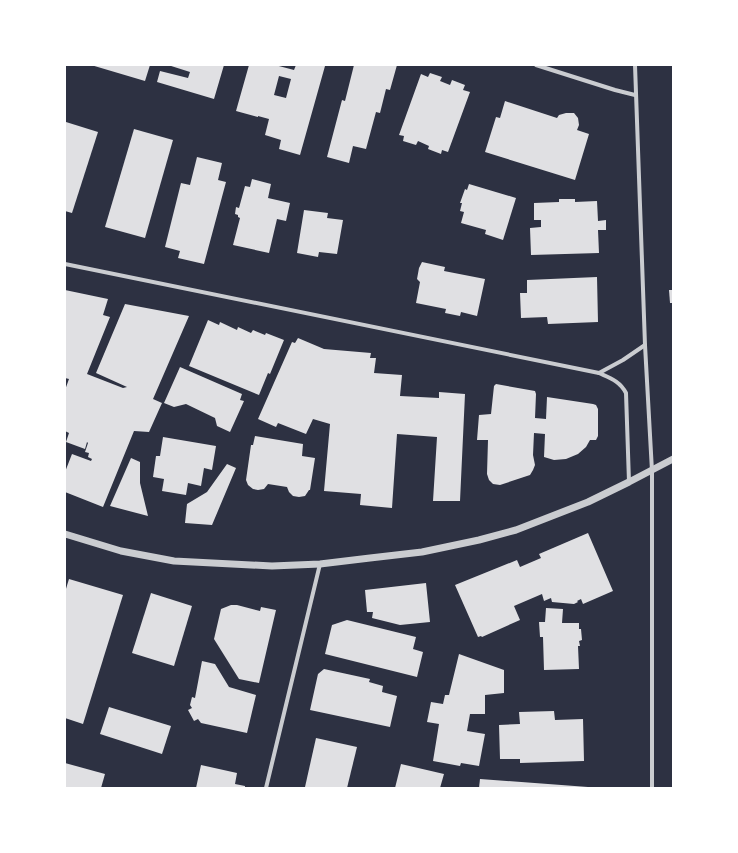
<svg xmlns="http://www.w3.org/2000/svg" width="738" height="853" font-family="'Noto Sans',sans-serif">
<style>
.building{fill:#e0e0e3;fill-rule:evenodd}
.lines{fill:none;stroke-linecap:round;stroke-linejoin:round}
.minor{stroke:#caccd0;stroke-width:4}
.tertiary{stroke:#caccd0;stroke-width:7}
</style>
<rect width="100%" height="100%" fill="#2d3142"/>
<!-- building -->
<g class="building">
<path d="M 91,65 L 150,65 L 145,81 Z"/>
<path d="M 168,65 L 224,65 L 214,99 L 157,82 L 160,71 L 188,78 L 190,72 Z"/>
<path d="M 249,65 L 275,65 L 294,70 L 296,65 L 325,66 L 300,155 L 279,149 L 281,140 L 265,135 L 269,119 L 258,116 L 258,117 L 236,111 ZM 279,76 L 291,79 L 286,98 L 274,95 Z"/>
<path d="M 354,65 L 397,65 L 390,90 L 386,89 L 380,113 L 376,112 L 366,149 L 353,146 L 349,163 L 327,157 L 342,100 L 345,101 Z"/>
<path d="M 430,73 L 442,77 L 440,81 L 450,85 L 452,80 L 465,85 L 463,90 L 470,92 L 448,152 L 442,150 L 441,154 L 428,149 L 429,146 L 418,141 L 416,145 L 403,141 L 404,136 L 399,135 L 421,74 L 428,77 Z"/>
<path d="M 505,101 L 557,118 L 559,115 L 566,113 L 574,113 L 578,118 L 579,125 L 577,130 L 589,134 L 575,180 L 485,152 L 496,117 L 500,118 Z"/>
<path d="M 66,122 L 98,132 L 72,213 L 65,211 L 65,126 Z"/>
<path d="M 134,129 L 173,140 L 145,238 L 105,227 Z"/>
<path d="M 197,157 L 222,163 L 218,180 L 226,182 L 204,264 L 178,258 L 180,251 L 165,247 L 181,183 L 190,185 Z"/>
<path d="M 252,179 L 271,184 L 268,198 L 290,203 L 286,221 L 277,219 L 269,253 L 233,245 L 240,218 L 238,217 L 238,215 L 235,214 L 236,207 L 239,208 L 245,186 L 250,187 Z"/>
<path d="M 469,184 L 516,198 L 503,240 L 485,234 L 486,230 L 461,223 L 464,212 L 460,211 L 462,203 L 460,203 L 465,189 L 467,190 Z"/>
<path d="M 559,199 L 575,199 L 575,202 L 597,201 L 598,221 L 606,220 L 606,230 L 598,230 L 599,253 L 531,255 L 530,228 L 541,227 L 541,220 L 534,220 L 534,203 L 559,202 Z"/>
<path d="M 304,210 L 328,213 L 327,218 L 343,220 L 337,254 L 319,252 L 318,257 L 297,253 Z"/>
<path d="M 422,262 L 445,267 L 444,271 L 485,279 L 477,316 L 461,312 L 460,316 L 445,313 L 446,309 L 416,303 L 420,282 L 417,279 L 419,268 Z"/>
<path d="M 597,277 L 598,322 L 548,324 L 547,317 L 521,318 L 520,293 L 527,293 L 527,280 Z"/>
<path d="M 65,290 L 108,299 L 103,315 L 110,317 L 87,374 L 123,388 L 127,387 L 96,373 L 125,304 L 189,316 L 153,399 L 162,403 L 149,432 L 134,431 L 103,507 L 65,492 L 65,472 L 72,454 L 91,461 L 92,459 L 88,457 L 89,453 L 85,452 L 88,443 L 87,442 L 85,449 L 66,442 L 69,433 L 65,431 L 65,390 L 69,379 L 65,378 Z"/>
<path d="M 669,290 L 673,290 L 673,303 L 670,303 Z"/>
<path d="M 208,320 L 219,325 L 220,322 L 237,330 L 238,327 L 251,333 L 253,330 L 265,335 L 266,333 L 284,340 L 270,374 L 268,373 L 259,395 L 189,366 Z"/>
<path d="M 298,338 L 324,349 L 371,353 L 370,358 L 376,358 L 374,373 L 402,375 L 400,396 L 439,398 L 439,392 L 465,394 L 460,501 L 433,501 L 437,437 L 397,434 L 392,508 L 360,505 L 361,494 L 324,491 L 330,424 L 313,419 L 306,434 L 278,423 L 276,427 L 258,419 L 292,342 L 295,343 Z"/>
<path d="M 180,367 L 242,394 L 240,400 L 244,401 L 230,432 L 217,426 L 215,418 L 186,404 L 174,407 L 164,403 Z"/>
<path d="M 496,384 L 535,391 L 536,394 L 535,418 L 546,419 L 547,397 L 593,404 L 596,405 L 598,409 L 598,436 L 596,440 L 590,440 L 586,447 L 578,454 L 566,459 L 554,460 L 544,457 L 545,434 L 534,433 L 533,455 L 535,465 L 533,470 L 530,475 L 500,485 L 493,484 L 489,480 L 487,474 L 488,440 L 477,440 L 479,415 L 491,414 L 494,386 Z"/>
<path d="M 255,436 L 303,444 L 302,456 L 315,458 L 310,490 L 309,490 L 305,496 L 299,497 L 293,496 L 289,492 L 287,487 L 268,484 L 264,489 L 258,490 L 253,489 L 248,485 L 246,480 L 251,445 L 253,445 Z"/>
<path d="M 163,437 L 216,446 L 212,470 L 204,468 L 201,486 L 188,483 L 186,495 L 162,491 L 164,479 L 153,477 L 156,456 L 160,456 Z"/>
<path d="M 131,458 L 140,462 L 140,483 L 148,516 L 110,506 Z"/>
<path d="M 227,464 L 236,468 L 212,525 L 185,523 L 187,504 L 207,492 Z"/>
<path d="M 588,533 L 613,591 L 583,604 L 581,599 L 577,601 L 578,602 L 574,604 L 552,602 L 551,598 L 544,601 L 542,594 L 514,606 L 520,620 L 482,637 L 481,636 L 478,637 L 455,585 L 517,560 L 520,567 L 541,558 L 539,554 Z"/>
<path d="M 69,579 L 123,595 L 83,724 L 65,718 L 65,592 Z"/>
<path d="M 426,583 L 430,622 L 400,625 L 372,618 L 373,612 L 367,612 L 365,590 Z"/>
<path d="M 151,593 L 192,606 L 174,666 L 132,653 Z"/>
<path d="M 231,605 L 237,605 L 260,611 L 261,607 L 276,610 L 259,683 L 239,679 L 214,639 L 221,609 Z"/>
<path d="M 546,608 L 563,609 L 562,623 L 579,623 L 579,629 L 581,629 L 582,640 L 579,641 L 580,646 L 578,646 L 579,669 L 544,670 L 543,637 L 540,637 L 539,622 L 545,622 Z"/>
<path d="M 347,620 L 416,637 L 413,649 L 423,652 L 417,677 L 325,654 L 332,625 Z"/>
<path d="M 459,654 L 504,670 L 504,693 L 485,695 L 485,714 L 470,714 L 467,731 L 485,734 L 479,766 L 461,763 L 460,766 L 433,761 L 439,724 L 427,722 L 431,702 L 443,704 L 445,695 L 449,695 Z"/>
<path d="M 202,661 L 215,664 L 229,687 L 256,695 L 247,733 L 201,723 L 198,719 L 194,721 L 188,710 L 192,708 L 190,705 L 192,697 L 195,698 Z"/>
<path d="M 324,669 L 370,679 L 369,682 L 383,686 L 382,692 L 397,696 L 390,727 L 310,710 L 318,674 Z"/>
<path d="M 109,707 L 171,726 L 162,754 L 100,734 Z"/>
<path d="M 554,711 L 555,720 L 583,719 L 584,761 L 520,763 L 520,759 L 500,759 L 499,725 L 520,724 L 519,712 Z"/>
<path d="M 316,738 L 357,747 L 347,788 L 305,787 Z"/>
<path d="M 65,763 L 105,774 L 101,788 L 65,788 Z"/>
<path d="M 401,764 L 444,774 L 440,788 L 395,788 Z"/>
<path d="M 201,765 L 237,773 L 235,784 L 245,786 L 245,788 L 196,788 Z"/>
<path d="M 480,779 L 588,787 L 588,788 L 479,788 Z"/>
</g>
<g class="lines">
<!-- minor -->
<g class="minor">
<path d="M 536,65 L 615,90 L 635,95"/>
<path d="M 635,65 L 645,345 L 652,471 L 652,788"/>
<path d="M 65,264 L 599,373 C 610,378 620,381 626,393 L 629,482"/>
<path d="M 599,373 L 623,360 L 645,345"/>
<path d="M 266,788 L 320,564"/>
</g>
<!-- tertiary -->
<path class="tertiary" d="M 65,534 L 121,551 L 174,561 L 272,566 L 320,564 L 370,558 L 422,552 L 479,540 L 516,530 L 588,502 L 629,482 L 673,459"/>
</g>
<!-- border -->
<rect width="738" height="853" fill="none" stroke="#ffffff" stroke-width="132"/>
</svg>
